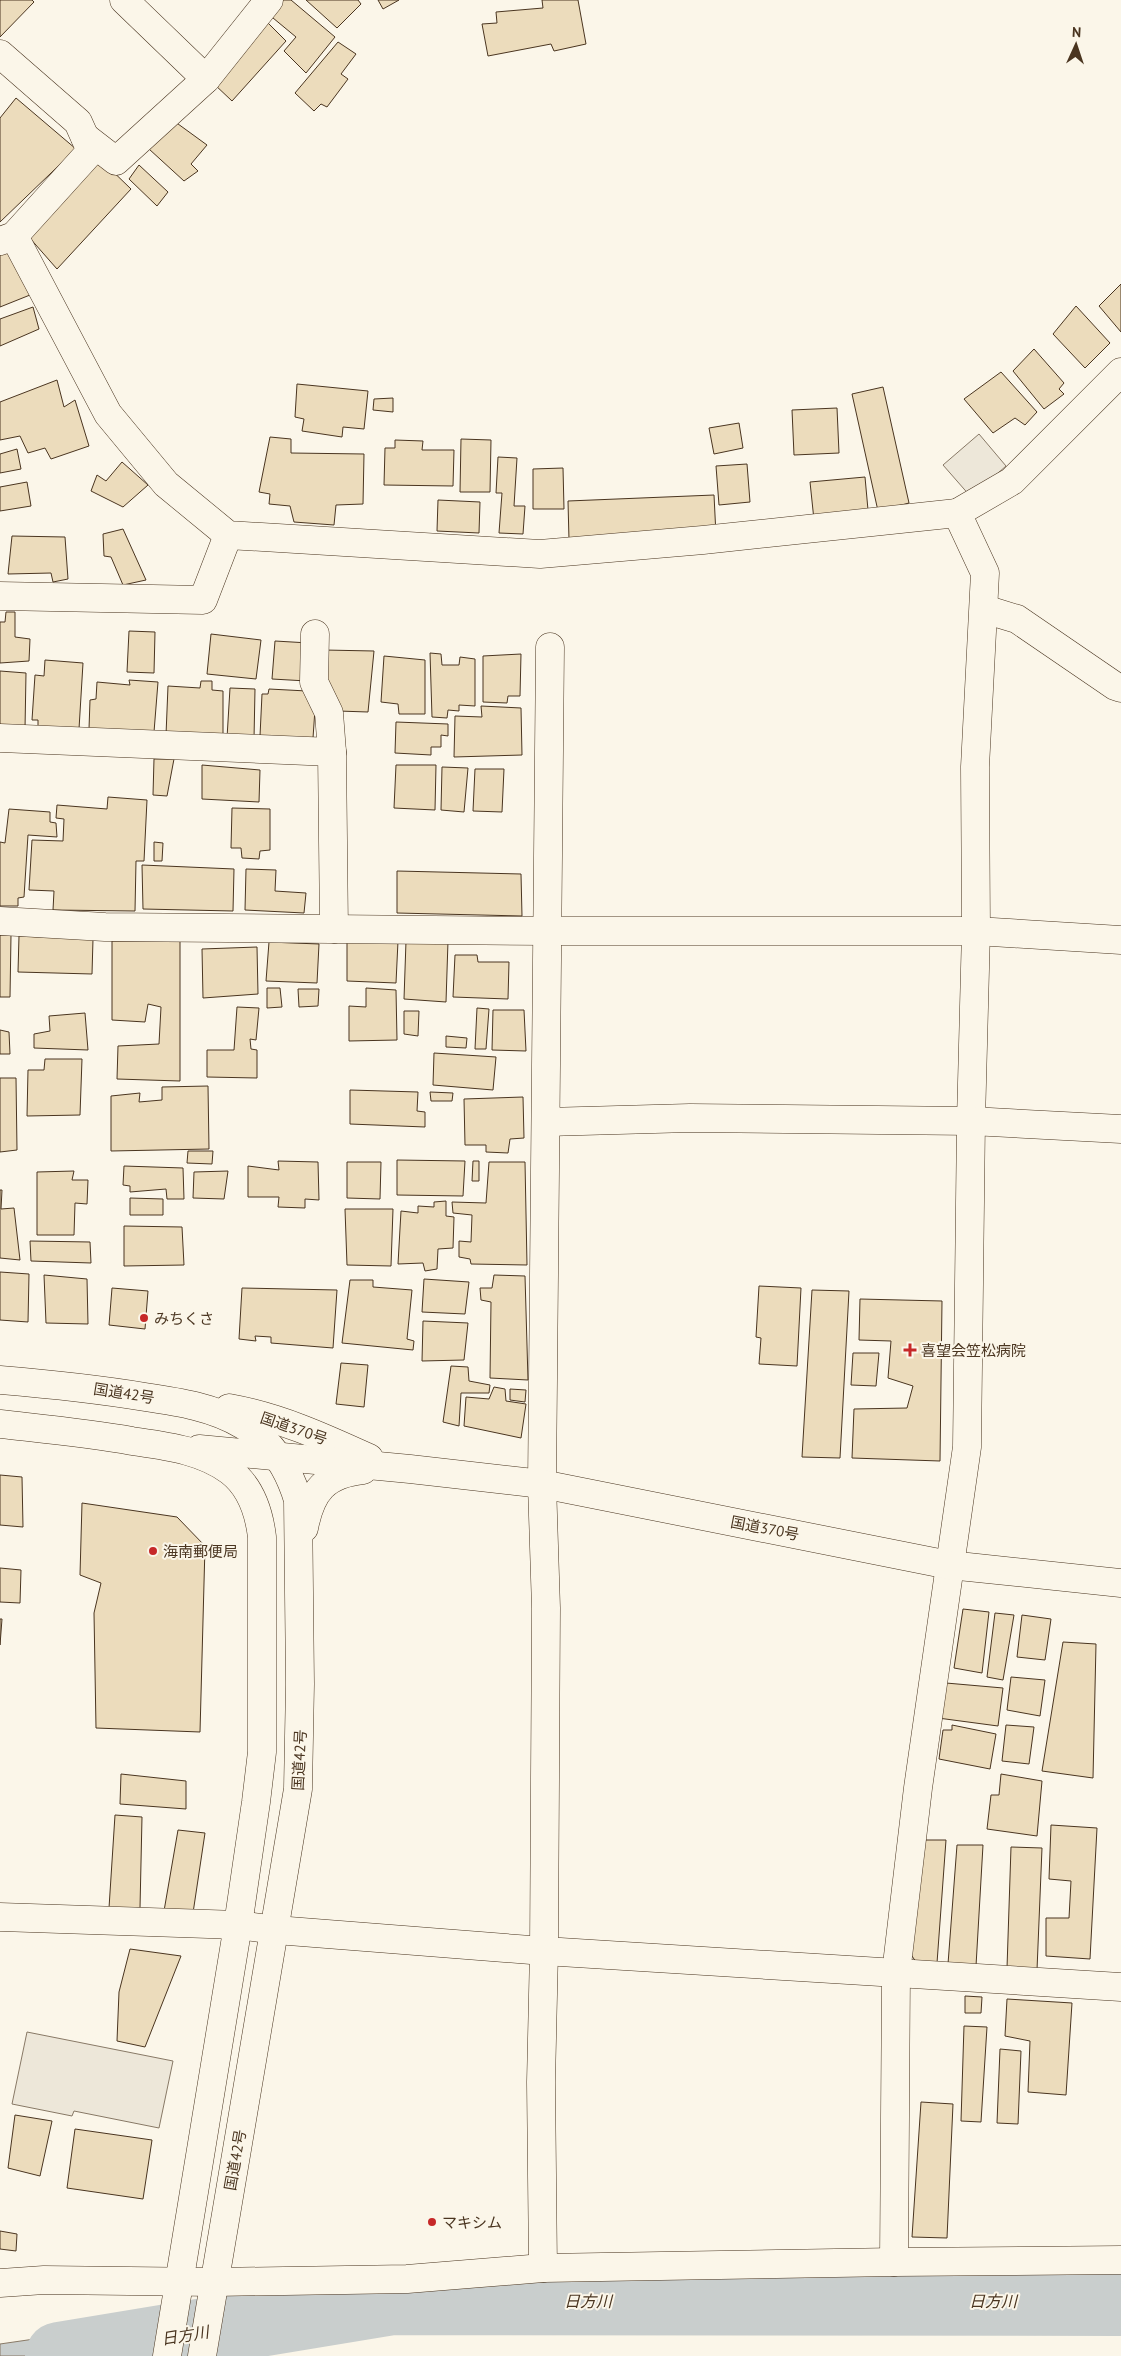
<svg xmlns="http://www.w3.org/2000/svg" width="1121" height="2356" font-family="'PT Sans','Noto Sans JP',sans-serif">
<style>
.parking{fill:#ede7d9;stroke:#887966}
.water{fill:#c9cecd;stroke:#887966}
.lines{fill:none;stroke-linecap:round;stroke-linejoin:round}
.river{stroke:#c9cecd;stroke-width:68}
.building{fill:#ecdcbc;stroke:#4a3520}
.minor-casing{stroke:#4a3520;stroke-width:29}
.trunk-casing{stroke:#4a3520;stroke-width:29}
.minor{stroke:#fbf6e9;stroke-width:28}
.trunk{stroke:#fbf6e9;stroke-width:28}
.poi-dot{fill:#c62828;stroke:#fbf6e9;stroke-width:2}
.labels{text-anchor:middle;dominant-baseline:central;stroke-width:4;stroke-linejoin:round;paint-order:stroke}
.poi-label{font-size:15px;fill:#4a3520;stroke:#fbf6e9;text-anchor:start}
.street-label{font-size:15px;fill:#4a3520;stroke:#fbf6e9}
.water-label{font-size:16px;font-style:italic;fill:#4a3520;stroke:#fbf6e9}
</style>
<rect width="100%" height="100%" fill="#fbf6e9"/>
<!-- parking -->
<g class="parking">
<path d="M 979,434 L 1006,466 L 971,497 L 943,465 Z"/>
<path d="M 27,2032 L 173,2061 L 159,2128 L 74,2111 L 72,2116 L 12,2104 Z"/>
</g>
<!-- water -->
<path class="water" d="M 131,2325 L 125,2356 L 0,2356 L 0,2344 Z"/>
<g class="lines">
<!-- river -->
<path class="river" d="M 59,2356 L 393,2301 L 1121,2302"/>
</g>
<!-- building -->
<g class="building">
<path d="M 0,0 L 32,0 L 34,2 L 0,37 Z"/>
<path d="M 277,0 L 291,0 L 335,37 L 306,73 L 284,51 L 296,37 L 267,13 Z"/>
<path d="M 306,0 L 358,0 L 361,4 L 337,28 Z"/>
<path d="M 378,0 L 399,0 L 383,9 Z"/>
<path d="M 542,0 L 578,0 L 586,44 L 554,51 L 551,44 L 488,56 L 482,24 L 497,23 L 496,12 L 543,8 Z"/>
<path d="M 266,21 L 286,41 L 232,101 L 213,83 Z"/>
<path d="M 338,42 L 356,54 L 341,74 L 348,79 L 327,107 L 321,104 L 314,111 L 295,93 Z"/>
<path d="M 16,98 L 76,149 L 0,222 L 0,118 Z"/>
<path d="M 174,121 L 207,145 L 191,164 L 198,171 L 184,181 L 149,149 Z"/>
<path d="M 101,160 L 131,189 L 57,269 L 28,236 Z"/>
<path d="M 139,165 L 168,192 L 157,206 L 129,179 Z"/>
<path d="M 8,248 L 30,295 L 0,307 L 0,251 Z"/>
<path d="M 1121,284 L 1121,332 L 1099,306 Z"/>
<path d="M 1076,306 L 1110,343 L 1085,368 L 1053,334 Z"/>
<path d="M 33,307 L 39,329 L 0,346 L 0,319 Z"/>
<path d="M 1034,349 L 1064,383 L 1059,389 L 1064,394 L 1044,409 L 1013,371 Z"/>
<path d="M 1001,372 L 1037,412 L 1025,425 L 1015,418 L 993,433 L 964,399 Z"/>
<path d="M 57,380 L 64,407 L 75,400 L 89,446 L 51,459 L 45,448 L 28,453 L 20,436 L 0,440 L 0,402 Z"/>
<path d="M 297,384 L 368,391 L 364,429 L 343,427 L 342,437 L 302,431 L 304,419 L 295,417 Z"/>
<path d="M 883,387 L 909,503 L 878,511 L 852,394 Z"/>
<path d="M 393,398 L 393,412 L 373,410 L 374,399 Z"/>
<path d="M 837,408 L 839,453 L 794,455 L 792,410 Z"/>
<path d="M 739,423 L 743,448 L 714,454 L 709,428 Z"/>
<path d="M 270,437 L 291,439 L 291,453 L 364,454 L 363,504 L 336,505 L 334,525 L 294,522 L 290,506 L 269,504 L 270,494 L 259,492 Z"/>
<path d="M 461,439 L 491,440 L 490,492 L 460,492 Z"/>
<path d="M 395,440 L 423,441 L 422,450 L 454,450 L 453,486 L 384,485 L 385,448 L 395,448 Z"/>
<path d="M 17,449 L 21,469 L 0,473 L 0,454 Z"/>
<path d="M 498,457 L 517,458 L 514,506 L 525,506 L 523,534 L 499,533 L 502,493 L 496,493 Z"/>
<path d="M 122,462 L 148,485 L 123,507 L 91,491 L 97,475 L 106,481 Z"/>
<path d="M 747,464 L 750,502 L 719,505 L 716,466 Z"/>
<path d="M 563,468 L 564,509 L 533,509 L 533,469 Z"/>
<path d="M 865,477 L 868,510 L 814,520 L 810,482 Z"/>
<path d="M 27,482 L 31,506 L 0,511 L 0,487 Z"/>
<path d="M 714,495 L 716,535 L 569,540 L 568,501 Z"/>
<path d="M 438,500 L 480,502 L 479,533 L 437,531 Z"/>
<path d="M 123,529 L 146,580 L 123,585 L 111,557 L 104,556 L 103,534 Z"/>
<path d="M 12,536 L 65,537 L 68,579 L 53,582 L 51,573 L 8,574 Z"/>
<path d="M 6,612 L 15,612 L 15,637 L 30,639 L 29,661 L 0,663 L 0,622 L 5,622 Z"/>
<path d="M 129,631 L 155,632 L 154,673 L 127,672 Z"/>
<path d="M 211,634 L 261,640 L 256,679 L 207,674 Z"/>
<path d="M 275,641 L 309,643 L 307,681 L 272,679 Z"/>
<path d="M 324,650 L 374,651 L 368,712 L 338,711 L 324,682 Z"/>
<path d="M 430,653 L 441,654 L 442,665 L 459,665 L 460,657 L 475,659 L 475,706 L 459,705 L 459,711 L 448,710 L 447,718 L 432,717 Z"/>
<path d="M 521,654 L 520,696 L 508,696 L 507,703 L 483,702 L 483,656 Z"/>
<path d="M 384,656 L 425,660 L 425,714 L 399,714 L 398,704 L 381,702 Z"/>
<path d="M 45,660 L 83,663 L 79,729 L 38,727 L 38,720 L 32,720 L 35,675 L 44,676 Z"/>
<path d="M 0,671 L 26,673 L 25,729 L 0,727 Z"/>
<path d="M 129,680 L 158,682 L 154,732 L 89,729 L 90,700 L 96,699 L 97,682 L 130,685 Z"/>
<path d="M 201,681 L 212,681 L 212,690 L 223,691 L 223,738 L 166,735 L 168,686 L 200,688 Z"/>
<path d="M 230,688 L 255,689 L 254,739 L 227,738 Z"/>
<path d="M 269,689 L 307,691 L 315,709 L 313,738 L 260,736 L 262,694 L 268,694 Z"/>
<path d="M 481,706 L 521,708 L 522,755 L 454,757 L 455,716 L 482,717 Z"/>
<path d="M 396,722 L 448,724 L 448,736 L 441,735 L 441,747 L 431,747 L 431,755 L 395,753 Z"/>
<path d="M 154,759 L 174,759 L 167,796 L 153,795 Z"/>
<path d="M 202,765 L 260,770 L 259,802 L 202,799 Z"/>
<path d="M 396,765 L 436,765 L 435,810 L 394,808 Z"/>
<path d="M 442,767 L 468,768 L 464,812 L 441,810 Z"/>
<path d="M 475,769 L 504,769 L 502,812 L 473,811 Z"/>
<path d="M 108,797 L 147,800 L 144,861 L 136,861 L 135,911 L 53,910 L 54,891 L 29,890 L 32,840 L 63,841 L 64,819 L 56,818 L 57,805 L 107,809 Z"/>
<path d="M 232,808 L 270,809 L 270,850 L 260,851 L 259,859 L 242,858 L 241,848 L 231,848 Z"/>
<path d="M 9,809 L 50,812 L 50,822 L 56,823 L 57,837 L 28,835 L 24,897 L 18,898 L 18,906 L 0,906 L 0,842 L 5,843 Z"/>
<path d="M 154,842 L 163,843 L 162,861 L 154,861 Z"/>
<path d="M 142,865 L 234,869 L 233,911 L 143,909 Z"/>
<path d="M 246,869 L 276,870 L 275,891 L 306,893 L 304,913 L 245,910 Z"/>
<path d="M 397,871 L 521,874 L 522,916 L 397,913 Z"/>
<path d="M 0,935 L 11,935 L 10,997 L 0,997 Z"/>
<path d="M 19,936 L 93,939 L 92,974 L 18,972 Z"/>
<path d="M 347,940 L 398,941 L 396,983 L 347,981 Z"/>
<path d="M 112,941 L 180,941 L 180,1081 L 117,1079 L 118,1046 L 159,1044 L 161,1007 L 148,1004 L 145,1022 L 112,1020 Z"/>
<path d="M 406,941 L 448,941 L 446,1002 L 404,999 Z"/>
<path d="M 269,942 L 319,944 L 317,983 L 266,981 Z"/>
<path d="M 257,947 L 258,994 L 203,998 L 202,949 Z"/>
<path d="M 455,955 L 477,955 L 478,962 L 509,962 L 508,999 L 453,997 Z"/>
<path d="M 267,988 L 280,988 L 282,1007 L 267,1008 Z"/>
<path d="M 366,988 L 396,990 L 397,1040 L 349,1041 L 349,1006 L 366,1007 Z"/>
<path d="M 298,989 L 319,989 L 318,1006 L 299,1007 Z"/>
<path d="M 237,1007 L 259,1008 L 256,1040 L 250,1039 L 251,1049 L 257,1050 L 257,1078 L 207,1077 L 207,1050 L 234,1050 Z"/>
<path d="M 477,1008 L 489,1009 L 486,1049 L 475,1049 Z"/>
<path d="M 493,1010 L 524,1010 L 526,1051 L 492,1050 Z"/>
<path d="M 404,1011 L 419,1011 L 418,1036 L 404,1034 Z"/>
<path d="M 85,1013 L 88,1050 L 34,1048 L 34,1034 L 50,1031 L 49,1016 Z"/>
<path d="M 0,1030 L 9,1032 L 10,1054 L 0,1054 Z"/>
<path d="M 446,1036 L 467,1038 L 466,1048 L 446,1047 Z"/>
<path d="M 434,1053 L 496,1057 L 493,1090 L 433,1085 Z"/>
<path d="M 45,1059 L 82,1059 L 80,1115 L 27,1116 L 28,1070 L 44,1070 Z"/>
<path d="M 0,1078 L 16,1078 L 17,1150 L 0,1152 Z"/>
<path d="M 208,1086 L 209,1149 L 111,1151 L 111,1096 L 140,1093 L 139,1102 L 162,1100 L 162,1087 Z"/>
<path d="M 350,1090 L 418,1092 L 417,1111 L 425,1112 L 425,1127 L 350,1124 Z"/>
<path d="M 430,1092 L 453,1093 L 452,1101 L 431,1101 Z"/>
<path d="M 523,1097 L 524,1138 L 510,1139 L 508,1153 L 486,1152 L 486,1145 L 465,1145 L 464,1099 Z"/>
<path d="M 188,1151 L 213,1151 L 212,1164 L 187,1163 Z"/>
<path d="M 397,1160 L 465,1161 L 463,1196 L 397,1195 Z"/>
<path d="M 278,1161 L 318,1162 L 319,1200 L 305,1199 L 305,1208 L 278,1207 L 279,1197 L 248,1197 L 248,1166 L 279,1170 Z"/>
<path d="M 473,1161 L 479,1161 L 479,1181 L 472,1181 Z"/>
<path d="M 347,1162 L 381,1162 L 380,1199 L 347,1198 Z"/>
<path d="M 489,1162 L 525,1162 L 527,1265 L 471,1264 L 470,1259 L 459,1257 L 459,1241 L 471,1242 L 472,1215 L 453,1213 L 452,1202 L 486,1203 Z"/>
<path d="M 124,1166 L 183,1168 L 184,1199 L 167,1199 L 166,1189 L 130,1192 L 130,1186 L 123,1185 Z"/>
<path d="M 74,1171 L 72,1180 L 88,1180 L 87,1204 L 75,1203 L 74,1235 L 37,1235 L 37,1172 Z"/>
<path d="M 228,1171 L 224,1199 L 193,1198 L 194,1172 Z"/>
<path d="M 0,1190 L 2,1190 L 1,1209 L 14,1208 L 20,1260 L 0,1258 Z"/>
<path d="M 130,1198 L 163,1199 L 163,1215 L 130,1215 Z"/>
<path d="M 446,1201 L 446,1216 L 454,1217 L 453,1248 L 438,1249 L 437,1269 L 425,1271 L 423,1263 L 398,1264 L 401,1211 L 418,1213 L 418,1206 L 434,1207 L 434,1202 Z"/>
<path d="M 345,1209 L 393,1209 L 391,1266 L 347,1265 Z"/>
<path d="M 124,1226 L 182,1227 L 184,1265 L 124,1266 Z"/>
<path d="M 30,1241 L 90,1242 L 91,1263 L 31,1261 Z"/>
<path d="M 0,1272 L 29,1274 L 28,1322 L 0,1320 Z"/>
<path d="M 44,1275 L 87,1279 L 88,1324 L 46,1323 Z"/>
<path d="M 494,1275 L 525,1276 L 528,1380 L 490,1378 L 491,1302 L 481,1300 L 480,1288 L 492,1288 Z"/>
<path d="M 424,1279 L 469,1282 L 465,1314 L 422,1312 Z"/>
<path d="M 350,1280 L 373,1280 L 373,1287 L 412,1290 L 407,1339 L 414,1341 L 413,1350 L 342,1343 Z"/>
<path d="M 759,1286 L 801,1288 L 797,1366 L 759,1364 L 761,1338 L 756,1337 Z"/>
<path d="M 112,1288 L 148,1291 L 145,1329 L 109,1325 Z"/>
<path d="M 242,1288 L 337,1290 L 333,1348 L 271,1343 L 271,1337 L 255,1336 L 256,1341 L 239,1339 Z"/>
<path d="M 812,1290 L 849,1291 L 840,1458 L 802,1457 Z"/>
<path d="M 860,1299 L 942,1301 L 940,1461 L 852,1458 L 854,1409 L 907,1408 L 913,1386 L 888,1378 L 891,1341 L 859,1340 Z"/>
<path d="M 423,1321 L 468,1323 L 464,1360 L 422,1361 Z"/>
<path d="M 853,1353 L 879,1353 L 876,1386 L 851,1385 Z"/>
<path d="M 341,1363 L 368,1365 L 364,1407 L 336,1404 Z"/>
<path d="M 451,1366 L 468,1367 L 469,1381 L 490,1385 L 489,1393 L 461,1393 L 459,1426 L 443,1422 Z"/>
<path d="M 494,1387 L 505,1389 L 506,1401 L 526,1404 L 521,1438 L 464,1426 L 466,1397 L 489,1399 Z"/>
<path d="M 510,1389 L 526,1390 L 525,1402 L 510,1400 Z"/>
<path d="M 0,1475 L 22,1477 L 23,1527 L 0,1525 Z"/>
<path d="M 82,1503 L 177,1517 L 205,1546 L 200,1732 L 96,1728 L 94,1613 L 101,1583 L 80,1575 Z"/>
<path d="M 0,1568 L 21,1570 L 20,1603 L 0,1602 Z"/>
<path d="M 963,1609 L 989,1612 L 982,1673 L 954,1668 Z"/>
<path d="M 995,1613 L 1014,1615 L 1003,1680 L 987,1677 Z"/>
<path d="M 1022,1615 L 1051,1619 L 1045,1660 L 1017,1657 Z"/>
<path d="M 0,1619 L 2,1619 L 0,1645 Z"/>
<path d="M 1063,1642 L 1096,1644 L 1093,1778 L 1042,1771 Z"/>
<path d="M 1011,1677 L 1045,1680 L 1040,1716 L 1007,1710 Z"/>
<path d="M 946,1683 L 1003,1688 L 998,1726 L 938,1718 Z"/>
<path d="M 952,1725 L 996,1734 L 990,1769 L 939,1759 L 943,1730 L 952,1730 Z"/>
<path d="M 1006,1725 L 1034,1727 L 1029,1764 L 1002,1761 Z"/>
<path d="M 121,1774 L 186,1781 L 186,1809 L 120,1804 Z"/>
<path d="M 1001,1774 L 1042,1781 L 1037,1836 L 987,1829 L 991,1795 L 999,1795 Z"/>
<path d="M 115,1815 L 142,1817 L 140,1908 L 109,1908 Z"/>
<path d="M 1051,1825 L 1097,1828 L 1090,1959 L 1046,1956 L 1046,1918 L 1069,1918 L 1071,1881 L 1049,1879 Z"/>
<path d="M 178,1830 L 205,1833 L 193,1913 L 164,1911 Z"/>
<path d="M 921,1840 L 946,1840 L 937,1963 L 916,1962 L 910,1953 Z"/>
<path d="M 957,1845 L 983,1845 L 976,1966 L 948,1964 Z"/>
<path d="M 1011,1847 L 1042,1848 L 1037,1970 L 1007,1968 Z"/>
<path d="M 130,1949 L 181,1956 L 145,2047 L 117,2041 L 119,1992 Z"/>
<path d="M 965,1996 L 982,1997 L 981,2013 L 965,2013 Z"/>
<path d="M 1007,1999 L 1072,2003 L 1066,2095 L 1028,2092 L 1030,2041 L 1005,2036 Z"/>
<path d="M 964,2026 L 987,2027 L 981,2122 L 961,2121 Z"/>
<path d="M 1000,2049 L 1021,2051 L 1018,2124 L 997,2123 Z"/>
<path d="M 921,2102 L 953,2104 L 947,2238 L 912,2237 Z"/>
<path d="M 15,2115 L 52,2121 L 40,2176 L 8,2168 Z"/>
<path d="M 75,2129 L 152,2140 L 143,2199 L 67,2188 Z"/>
<path d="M 0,2231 L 17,2234 L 16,2251 L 0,2249 Z"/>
</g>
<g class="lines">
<!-- minor casing -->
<g class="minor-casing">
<g id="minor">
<path d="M 124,0 L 206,79"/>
<path d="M 0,54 L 78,122 L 91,151 L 14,236 L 0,241"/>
<path d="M 85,137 L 116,161 L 206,79 L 269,0"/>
<path d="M 14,236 L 108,414 L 166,484 L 228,535 L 540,554 L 703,540 L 957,513 L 985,573 L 975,767 L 976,931 L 971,1121 L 967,1447 L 918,1788 L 896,1973 L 894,2262"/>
<path d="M 957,513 L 1012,481 L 1121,372"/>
<path d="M 0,596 L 203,600 L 228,535"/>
<path d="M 984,609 L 1017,619 L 1115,686 L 1121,688"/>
<path d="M 315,634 L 314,682 L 329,713 L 332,752"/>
<path d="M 0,738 L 332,752 L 334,929"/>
<path d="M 0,921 L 105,927 L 547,931 L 976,931 L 1121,940"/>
<path d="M 546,1122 L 690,1118 L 971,1121 L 1121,1129"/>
<path d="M 0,1917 L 238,1925 L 276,1930 L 544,1951 L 1121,1987"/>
<path d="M 543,2268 L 541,2082 L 544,1951 L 546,1608 L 542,1484 L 550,647"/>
<path d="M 0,2283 L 44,2280 L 214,2282 L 407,2279 L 543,2268 L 894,2262 L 1121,2260"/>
</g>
</g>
<!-- trunk casing -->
<g class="trunk-casing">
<g id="trunk">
<path d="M 0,1380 C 48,1384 96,1389 145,1397 C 179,1402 213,1407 243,1425 C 272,1441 289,1470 298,1500 L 300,1684 L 298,1789 L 202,2356"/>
<path d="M 229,1408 C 279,1417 323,1437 369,1458"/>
<path d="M 0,1424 C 44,1429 88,1433 132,1441 C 166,1446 202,1450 230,1471 C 251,1487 259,1512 262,1537 L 262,1752 L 256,1802 L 238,1925 L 167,2356"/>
<path d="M 199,1449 L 410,1469 L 542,1484 L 949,1565 L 1121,1583"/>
<path d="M 304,1528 C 311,1491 325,1474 363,1470"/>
</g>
</g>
<!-- minor -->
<use href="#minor" class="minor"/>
<!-- trunk -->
<use href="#trunk" class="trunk"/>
</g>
<!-- markers -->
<g class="poi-dot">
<circle cx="144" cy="1318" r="5"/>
<path d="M907.5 1342.5h5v5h5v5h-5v5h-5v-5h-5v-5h5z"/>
<circle cx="153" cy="1551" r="5"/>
<circle cx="432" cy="2222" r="5"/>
</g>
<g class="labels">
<!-- poi labels -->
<g class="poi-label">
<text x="154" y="1318">みちくさ</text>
<text x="921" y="1350">喜望会笠松病院</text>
<text x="163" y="1551">海南郵便局</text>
<text x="442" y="2222">マキシム</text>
</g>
<!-- street labels -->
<g class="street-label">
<text transform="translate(124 1393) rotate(9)">国道42号</text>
<text transform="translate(294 1428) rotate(19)">国道370号</text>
<text transform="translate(765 1528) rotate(11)">国道370号</text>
<text transform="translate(299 1760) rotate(-87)">国道42号</text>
<text transform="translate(235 2160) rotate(-80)">国道42号</text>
</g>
<!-- water labels -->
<g class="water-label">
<text x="588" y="2301">日方川</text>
<text x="993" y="2301">日方川</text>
<text transform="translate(185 2335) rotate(-9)">日方川</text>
</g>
</g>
<!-- north arrow -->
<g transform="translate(1076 45) rotate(3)" stroke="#fbf6e9" stroke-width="4" paint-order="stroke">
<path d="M0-4L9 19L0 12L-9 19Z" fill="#4a3520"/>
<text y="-8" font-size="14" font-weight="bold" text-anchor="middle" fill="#4a3520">N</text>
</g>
</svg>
